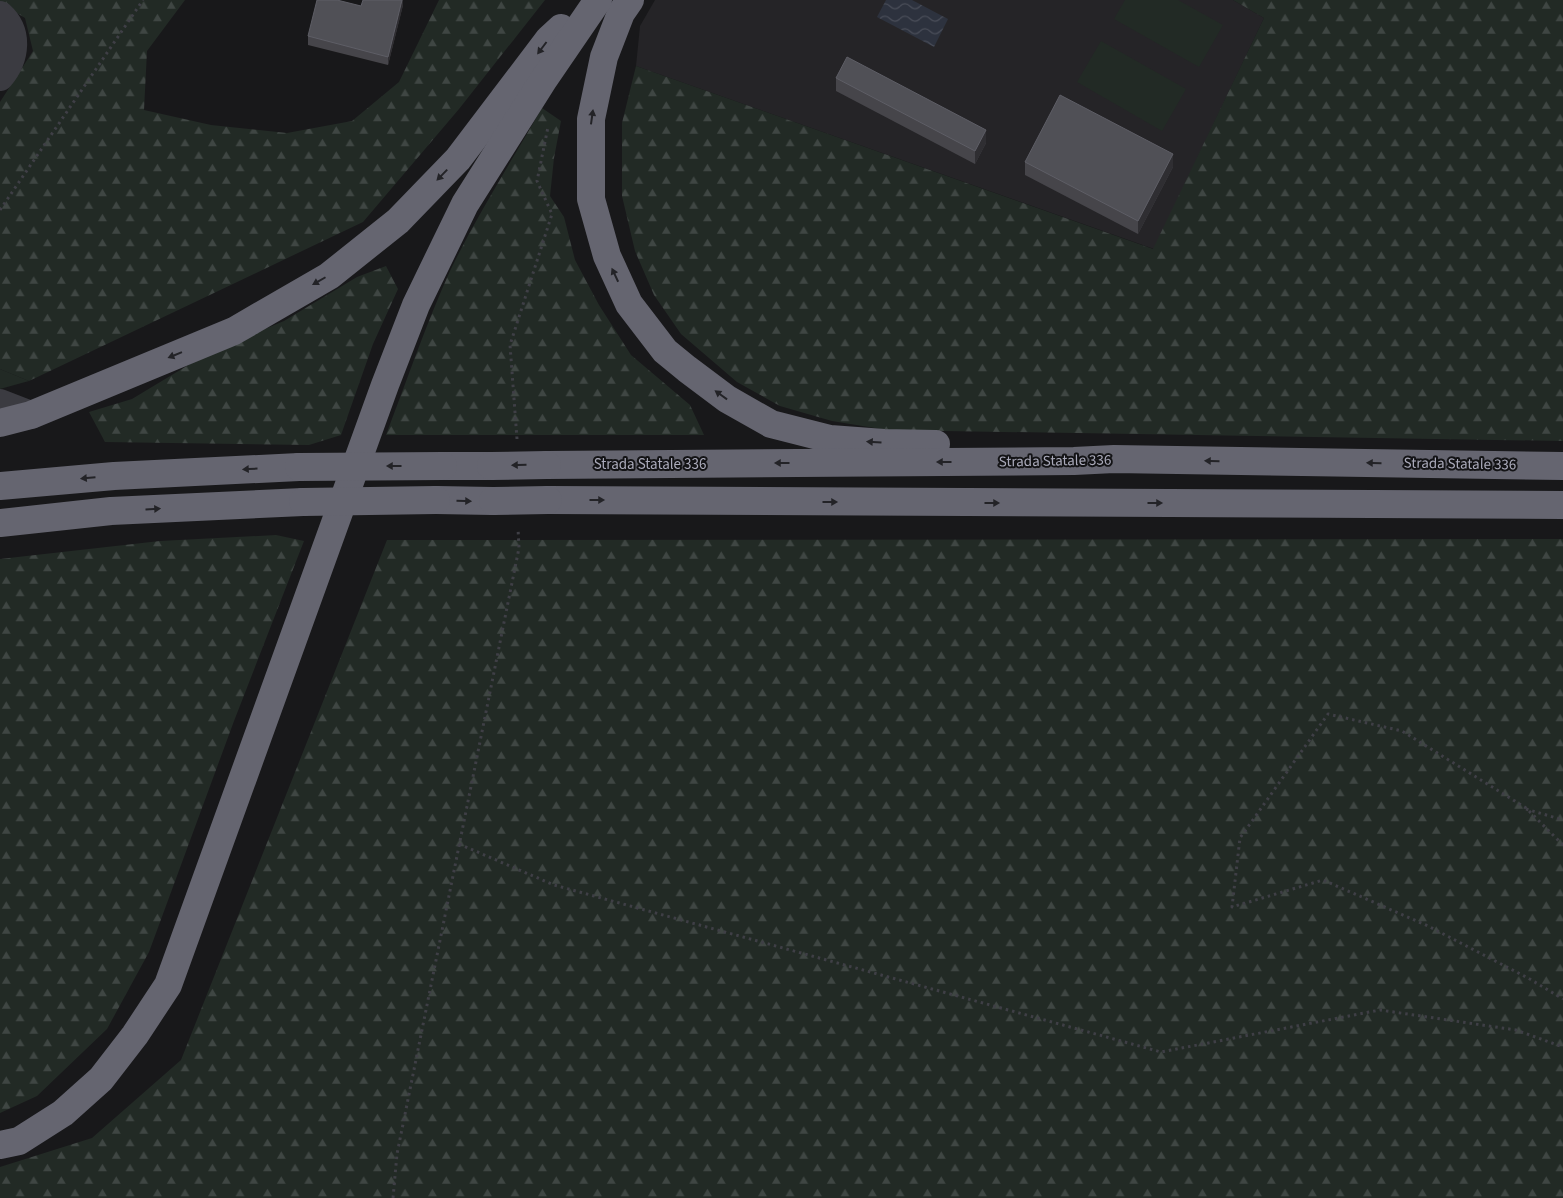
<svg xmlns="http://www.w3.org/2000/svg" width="1563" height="1198" font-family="'Source Sans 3',sans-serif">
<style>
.built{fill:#252427}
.grass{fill:#222a25}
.forest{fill:url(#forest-firs)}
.water{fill:url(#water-waves)}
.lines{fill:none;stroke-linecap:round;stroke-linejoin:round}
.path{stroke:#3f3f46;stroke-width:3;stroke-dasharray:2.5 4;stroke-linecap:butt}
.minor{stroke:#3b3b41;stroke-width:28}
.highway{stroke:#656570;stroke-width:28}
.highway-bridge{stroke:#656570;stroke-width:28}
.wall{fill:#46454a}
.shaded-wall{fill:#2f2e32}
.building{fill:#505056;stroke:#5e5e66}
.oneway{fill:#232327}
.labels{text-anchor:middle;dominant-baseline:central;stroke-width:4;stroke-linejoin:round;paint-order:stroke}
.street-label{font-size:15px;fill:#aaaaba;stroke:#131315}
</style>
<defs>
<pattern id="forest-firs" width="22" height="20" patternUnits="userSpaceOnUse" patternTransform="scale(1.25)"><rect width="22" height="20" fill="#222a25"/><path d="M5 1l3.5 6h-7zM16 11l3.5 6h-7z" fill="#3f4643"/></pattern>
<pattern id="water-waves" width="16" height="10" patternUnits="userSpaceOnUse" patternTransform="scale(1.25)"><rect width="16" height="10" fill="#2d323e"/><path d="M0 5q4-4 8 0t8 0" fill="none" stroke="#494d58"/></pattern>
</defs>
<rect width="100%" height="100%" fill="#18181a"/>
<!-- built -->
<path class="built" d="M 655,0 L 1233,0 L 1264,18 L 1154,249 L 636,66 L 640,26 Z"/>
<!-- grass -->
<g class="grass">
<path d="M 1125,0 L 1178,0 L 1223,25 L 1199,67 L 1114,19 Z"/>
<path d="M 1101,41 L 1186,89 L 1162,131 L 1077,82 Z"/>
<path d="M 0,369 L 29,381 L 0,389 Z"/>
</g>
<!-- forest -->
<g class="forest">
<path d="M 0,0 L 185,0 L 147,51 L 144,110 L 211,125 L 287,133 L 352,121 L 399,82 L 439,0 L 545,0 L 459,109 L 363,222 L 29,381 L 0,369 L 0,102 L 33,51 L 25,18 L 0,3 Z"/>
<path d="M 1233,0 L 1563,0 L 1563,441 L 887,430 L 832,421 L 780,406 L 737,382 L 681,334 L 654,295 L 635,251 L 622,196 L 622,123 L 636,66 L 1153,249 L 1264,18 Z"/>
<path d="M 542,108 L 561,121 L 554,158 L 550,196 L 564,217 L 575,260 L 599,305 L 631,355 L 690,405 L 704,435 L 386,435 C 407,380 426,324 450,271 C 477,215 511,162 542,108 Z"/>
<path d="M 386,266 L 398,289 L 373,344 L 341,435 L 309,445 L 105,442 L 89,412 L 132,399 L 210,352 L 284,321 L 357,277 Z"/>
<path d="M 276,535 L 304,541 L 234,721 L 149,952 L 107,1029 L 37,1096 L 0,1113 L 0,559 L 160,541 Z"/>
<path d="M 1563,539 L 1563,1198 L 0,1198 L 0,1167 L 92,1138 L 181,1060 L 387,540 Z"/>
</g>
<!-- water -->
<path class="water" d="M 886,0 L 912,0 L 948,19 L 934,47 L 877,17 Z"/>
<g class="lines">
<!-- path -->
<g class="path">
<path d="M 0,210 L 143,0"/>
<path d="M 517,439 L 510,345 L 552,214 L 537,181 L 548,127"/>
<path d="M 1526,809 L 1563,820"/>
<path d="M 459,844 L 554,885 L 1161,1052 L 1380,1010 L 1516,1030 L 1563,1047"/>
<path d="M 1563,845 L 1526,808 L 1402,731 L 1328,714 L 1240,838 L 1232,907 L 1323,880 L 1428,926 L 1528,978 L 1563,999"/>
<path d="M 393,1198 L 397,1154 L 519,548 L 518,528"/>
</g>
<!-- minor -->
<g class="minor">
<path d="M 0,15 C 19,32 16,58 0,77"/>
<path d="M 0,403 L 31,415"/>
</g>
<!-- highway -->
<g class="highway">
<path d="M 630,0 L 621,13 L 604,57 L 591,119 L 591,199 L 607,256 L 629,304 L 665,351 L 687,369 L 727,399 L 771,424 L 830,439 L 884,443 L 936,444"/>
<path d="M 0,423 L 31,415 L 234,331 L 329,276 L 398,221 L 458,159 L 549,39 L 561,28"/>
<path d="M 547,465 L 1074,461 L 1114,459 L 1563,466"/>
<path d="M 443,466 L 491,466"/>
<path d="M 0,486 L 114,476 L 299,467"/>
<path d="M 436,500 L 493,501"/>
<path d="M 548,500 L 1563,505"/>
<path d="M 0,523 L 111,511 L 303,502"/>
<path d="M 0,1145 L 19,1141 L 63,1113 L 101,1079 L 135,1035 L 168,985 L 385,385 L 416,305 L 465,204 L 544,79 L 598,0"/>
</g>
<!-- highway-bridge -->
<g class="highway-bridge">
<path d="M 491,466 L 547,465"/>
<path d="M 299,467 L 443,466"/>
<path d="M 493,501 L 548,500"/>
<path d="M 303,502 L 436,500"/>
</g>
</g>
<!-- wall -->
<g class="wall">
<path d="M 403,0 L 403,5 L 388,65 L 308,45 L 308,36 L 361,6 Z"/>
<path d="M 836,78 L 986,143 L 975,164 L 836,91 Z"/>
<path d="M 1025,162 L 1173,167 L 1138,234 L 1025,175 Z"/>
</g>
<!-- shaded-wall -->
<g class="shaded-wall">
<path d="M 402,0 L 403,0 L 403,5 L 388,65 L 388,57 Z"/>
<path d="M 986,130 L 986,143 L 975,164 L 975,151 Z"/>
<path d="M 1173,154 L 1173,167 L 1138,234 L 1138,221 Z"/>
</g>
<!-- building -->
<g class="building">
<path d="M 317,0 L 337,0 L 361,6 L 363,0 L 402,0 L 388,57 L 308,36 Z"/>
<path d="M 847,57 L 986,130 L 975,151 L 836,78 Z"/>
<path d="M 1060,95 L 1173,154 L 1138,221 L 1025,162 Z"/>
</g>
<!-- one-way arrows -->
<defs><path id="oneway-solid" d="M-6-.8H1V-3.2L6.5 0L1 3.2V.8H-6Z" transform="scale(1.25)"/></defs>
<g class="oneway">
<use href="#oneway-solid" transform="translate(542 48) rotate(127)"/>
<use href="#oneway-solid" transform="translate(592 117) rotate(-82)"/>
<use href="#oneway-solid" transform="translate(442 175) rotate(134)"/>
<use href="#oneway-solid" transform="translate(615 275) rotate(-115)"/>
<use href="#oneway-solid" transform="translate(319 281) rotate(150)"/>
<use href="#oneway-solid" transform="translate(175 355) rotate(158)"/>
<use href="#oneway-solid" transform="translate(721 395) rotate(-144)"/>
<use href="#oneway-solid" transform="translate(874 442) rotate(-176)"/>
<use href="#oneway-solid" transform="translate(1212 461) rotate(-179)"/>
<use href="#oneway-solid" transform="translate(944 462) rotate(180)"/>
<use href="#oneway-solid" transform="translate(782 463) rotate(180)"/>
<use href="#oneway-solid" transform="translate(1374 463) rotate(-179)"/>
<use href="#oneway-solid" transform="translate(519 465) rotate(179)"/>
<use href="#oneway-solid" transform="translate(394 466) rotate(180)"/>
<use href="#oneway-solid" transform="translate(250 469) rotate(177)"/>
<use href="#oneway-solid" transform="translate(88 478) rotate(175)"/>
<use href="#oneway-solid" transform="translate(597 500)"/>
<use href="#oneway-solid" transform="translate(464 501) rotate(1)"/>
<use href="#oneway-solid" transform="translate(830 502)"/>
<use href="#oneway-solid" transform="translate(992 503)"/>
<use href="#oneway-solid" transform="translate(1155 503)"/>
<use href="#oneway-solid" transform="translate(153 509) rotate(-3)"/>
</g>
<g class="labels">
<!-- street labels -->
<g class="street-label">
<text transform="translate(1055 461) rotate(-1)">Strada Statale 336</text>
<text x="650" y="464">Strada Statale 336</text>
<text transform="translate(1460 464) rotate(1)">Strada Statale 336</text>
</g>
</g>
</svg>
